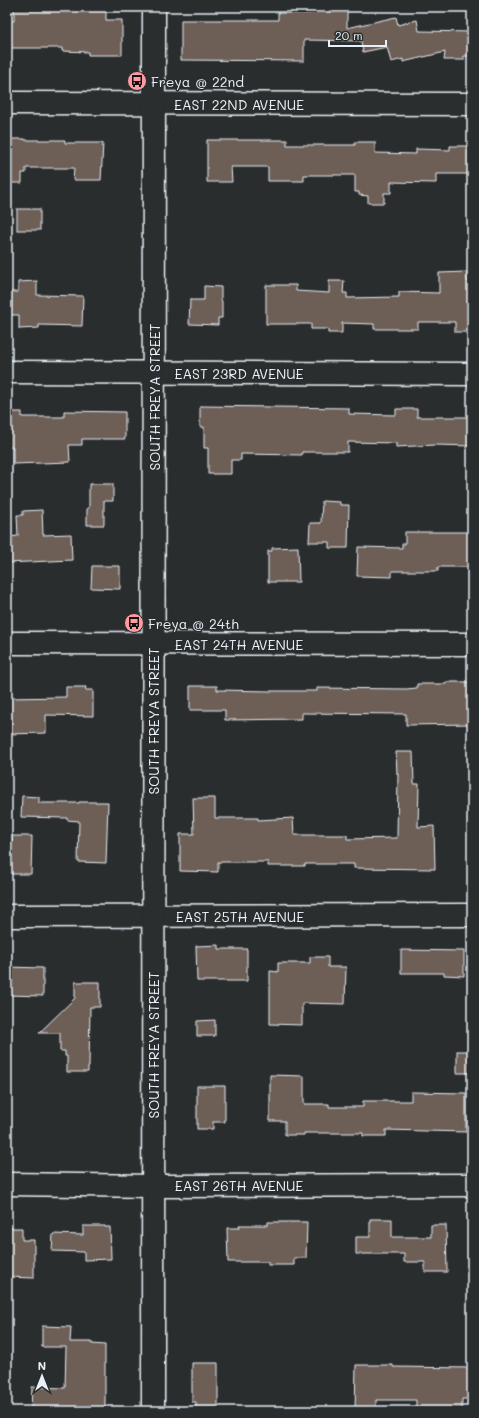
<svg xmlns="http://www.w3.org/2000/svg" width="479" height="1418" font-family="Mali,sans-serif">
<style>
.building{fill:#6e5e56;stroke:#e8f1f8}
.lines{fill:none;stroke-linecap:round;stroke-linejoin:round}
.minor-casing{stroke:#e8f1f8;stroke-width:25}
.major-casing{stroke:#e8f1f8;stroke-width:25}
.minor{stroke:#2a2d2e;stroke-width:22}
.major{stroke:#2a2d2e;stroke-width:22}
.labels{text-anchor:middle;dominant-baseline:central;stroke-width:3;stroke-linejoin:round;paint-order:stroke}
.poi-label{font-size:14px;fill:#e8f1f8;stroke:#2a2d2e;text-anchor:start}
.street-label{font-size:14px;fill:#e8f1f8;stroke:#2a2d2e}
</style>
<rect width="100%" height="100%" fill="#2a2d2e"/>
<filter id="ink" filterUnits="userSpaceOnUse"><feTurbulence type="fractalNoise" baseFrequency=".025" numOctaves="2"/><feDisplacementMap in="SourceGraphic" scale="8" xChannelSelector="R" yChannelSelector="G"/><feConvolveMatrix kernelMatrix="1 2 1 2 8 2 1 2 1" color-interpolation-filters="sRGB"/></filter>
<g filter="url(#ink)">
<!-- building -->
<g class="building">
<path d="M 14,7 L 54,7 L 54,8 L 75,8 L 75,11 L 106,11 L 106,20 L 122,20 L 122,55 L 88,55 L 88,52 L 62,51 L 62,48 L 7,48 L 7,21 L 14,21 Z"/>
<path d="M 311,7 L 347,7 L 347,28 L 396,17 L 398,25 L 417,20 L 419,31 L 472,32 L 472,56 L 464,56 L 464,60 L 444,60 L 445,52 L 403,62 L 403,59 L 391,62 L 387,47 L 363,52 L 361,41 L 304,40 L 304,61 L 181,60 L 181,20 L 278,20 L 278,13 L 311,13 Z"/>
<path d="M 7,139 L 25,139 L 25,140 L 65,140 L 65,143 L 103,143 L 101,180 L 73,180 L 74,168 L 26,168 L 26,173 L 22,173 L 22,183 L 7,183 Z"/>
<path d="M 207,140 L 287,140 L 287,145 L 355,145 L 355,142 L 375,142 L 375,153 L 416,154 L 416,149 L 450,150 L 450,146 L 472,146 L 472,174 L 436,174 L 436,183 L 391,182 L 391,193 L 384,193 L 384,203 L 368,203 L 368,196 L 359,195 L 359,192 L 355,192 L 355,175 L 304,175 L 304,181 L 268,181 L 268,167 L 231,167 L 232,182 L 207,182 Z"/>
<rect x="17" y="209" width="23" height="21"/>
<path d="M 467,272 L 467,281 L 472,281 L 472,332 L 455,332 L 455,322 L 418,322 L 418,329 L 374,329 L 374,324 L 342,323 L 342,333 L 328,333 L 328,329 L 311,329 L 311,324 L 266,324 L 266,285 L 296,285 L 296,291 L 329,293 L 329,281 L 344,281 L 343,293 L 347,293 L 347,298 L 399,297 L 399,292 L 439,293 L 439,273 Z"/>
<path d="M 37,281 L 37,295 L 83,296 L 82,326 L 39,325 L 39,328 L 19,329 L 19,315 L 7,315 L 7,292 L 18,292 L 18,282 Z"/>
<path d="M 204,286 L 221,287 L 221,300 L 222,301 L 222,318 L 218,318 L 218,325 L 189,324 L 190,300 L 204,300 Z"/>
<path d="M 200,406 L 349,408 L 349,414 L 396,415 L 396,409 L 417,409 L 417,417 L 472,417 L 472,446 L 435,445 L 396,447 L 396,443 L 348,442 L 348,452 L 302,452 L 302,455 L 241,454 L 241,460 L 231,460 L 231,474 L 208,474 L 208,448 L 204,448 L 204,427 L 200,427 Z"/>
<path d="M 64,411 L 125,412 L 125,439 L 82,439 L 82,445 L 69,445 L 70,462 L 13,464 L 13,447 L 7,447 L 7,412 L 22,412 L 22,417 L 64,417 Z"/>
<path d="M 89,484 L 113,484 L 113,501 L 104,501 L 104,525 L 87,525 L 87,508 L 89,508 Z"/>
<path d="M 322,501 L 340,502 L 340,505 L 349,505 L 348,548 L 329,548 L 329,542 L 309,542 L 310,523 L 321,523 Z"/>
<path d="M 42,510 L 43,535 L 71,534 L 72,560 L 7,563 L 7,537 L 18,536 L 17,515 L 23,515 L 23,511 Z"/>
<path d="M 405,532 L 472,532 L 472,567 L 438,567 L 438,571 L 392,571 L 392,577 L 357,576 L 358,547 L 402,548 L 402,544 L 405,544 Z"/>
<path d="M 298,547 L 299,582 L 268,582 L 268,551 L 272,551 L 272,548 Z"/>
<path d="M 92,566 L 120,566 L 120,589 L 91,588 Z"/>
<path d="M 446,682 L 472,682 L 472,724 L 406,725 L 406,714 L 302,713 L 302,719 L 225,720 L 225,710 L 190,710 L 190,686 L 217,686 L 217,690 L 270,691 L 317,691 L 317,688 L 406,689 L 417,688 L 417,684 L 446,684 Z"/>
<path d="M 66,687 L 86,687 L 85,690 L 93,690 L 93,716 L 46,715 L 46,733 L 7,734 L 7,698 L 66,697 Z"/>
<path d="M 396,752 L 413,752 L 414,784 L 419,784 L 418,827 L 434,826 L 435,869 L 354,868 L 354,864 L 305,864 L 305,866 L 268,866 L 268,862 L 218,862 L 218,872 L 180,871 L 180,834 L 194,834 L 193,798 L 215,798 L 215,818 L 258,818 L 258,820 L 293,818 L 294,835 L 347,835 L 347,839 L 397,838 L 398,774 L 397,774 Z"/>
<path d="M 22,796 L 39,797 L 39,803 L 79,803 L 79,802 L 108,802 L 106,863 L 78,862 L 79,821 L 67,820 L 67,818 L 21,817 Z"/>
<path d="M 12,836 L 32,836 L 31,874 L 7,874 L 7,842 L 12,842 Z"/>
<path d="M 219,945 L 219,949 L 247,949 L 247,981 L 197,981 L 196,946 Z"/>
<path d="M 401,950 L 464,951 L 464,976 L 444,975 L 444,973 L 401,973 Z"/>
<path d="M 310,957 L 328,957 L 328,967 L 346,967 L 345,1004 L 302,1003 L 302,1025 L 270,1024 L 270,971 L 278,972 L 278,963 L 310,963 Z"/>
<path d="M 7,967 L 43,968 L 43,996 L 7,995 Z"/>
<path d="M 75,982 L 100,982 L 100,1007 L 90,1007 L 89,1067 L 88,1067 L 88,1072 L 67,1072 L 67,1056 L 65,1056 L 65,1051 L 60,1051 L 60,1033 L 39,1033 L 75,998 Z"/>
<path d="M 215,1020 L 215,1036 L 197,1036 L 197,1021 Z"/>
<rect x="457" y="1051" width="15" height="22"/>
<path d="M 270,1075 L 304,1076 L 304,1104 L 329,1104 L 329,1107 L 363,1107 L 363,1101 L 411,1101 L 411,1092 L 466,1093 L 466,1132 L 386,1130 L 386,1136 L 363,1136 L 363,1133 L 304,1133 L 304,1135 L 285,1135 L 285,1121 L 270,1121 Z"/>
<path d="M 197,1086 L 225,1086 L 225,1122 L 213,1122 L 213,1129 L 197,1129 Z"/>
<path d="M 370,1219 L 392,1219 L 392,1237 L 431,1237 L 431,1225 L 446,1225 L 447,1272 L 425,1272 L 425,1262 L 404,1262 L 404,1254 L 356,1254 L 356,1237 L 370,1237 Z"/>
<path d="M 268,1222 L 307,1222 L 306,1258 L 294,1258 L 294,1265 L 268,1265 L 268,1262 L 228,1262 L 227,1228 L 240,1228 L 239,1225 L 268,1225 Z"/>
<path d="M 83,1226 L 105,1226 L 105,1227 L 110,1227 L 111,1259 L 84,1260 L 84,1252 L 52,1251 L 53,1234 L 83,1235 Z"/>
<path d="M 7,1228 L 22,1228 L 22,1240 L 34,1240 L 34,1278 L 7,1277 Z"/>
<path d="M 42,1326 L 71,1327 L 70,1342 L 92,1342 L 92,1344 L 105,1345 L 105,1411 L 31,1411 L 32,1387 L 65,1388 L 66,1347 L 42,1347 Z"/>
<path d="M 192,1363 L 218,1363 L 218,1411 L 196,1411 L 196,1402 L 192,1402 Z"/>
<path d="M 356,1365 L 393,1365 L 393,1367 L 472,1368 L 472,1399 L 462,1399 L 462,1411 L 416,1411 L 416,1400 L 376,1400 L 376,1411 L 355,1411 Z"/>
</g>
<g class="lines">
<!-- minor casing -->
<g class="minor-casing">
<g id="minor">
<path d="M 7,103 L 472,104"/>
<path d="M 7,372 L 472,374"/>
<path d="M 7,643 L 472,644"/>
<path d="M 7,916 L 472,915"/>
<path d="M 7,1184 L 154,1186 L 472,1185"/>
</g>
</g>
<!-- major casing -->
<g class="major-casing">
<path id="major" d="M 153,1411 L 154,7"/>
</g>
<!-- minor -->
<use href="#minor" class="minor"/>
<!-- major -->
<use href="#major" class="major"/>
</g>
</g>
<!-- icons -->
<defs>
<g id="bus-disc" transform="scale(1)"><circle r="9.5" fill="#ff9aa2" stroke="#2a2d2e"/><path d="M-5-6H5V4H4V6H2V4H-2V6H-4V4H-5ZM-3.5-4V0h7V-4ZM-3.5 1.2v1.5H-2V1.2ZM2 1.2v1.5H3.5V1.2Z" fill="#111"/></g>
</defs>
<g fill-rule="evenodd">
<use href="#bus-disc" x="137" y="81"/>
<use href="#bus-disc" x="134" y="623"/>
</g>
<g class="labels">
<!-- poi labels -->
<g class="poi-label">
<text x="151" y="81">Freya @ 22nd</text>
<text x="148" y="623">Freya @ 24th</text>
</g>
<!-- street labels -->
<g class="street-label">
<text x="239" y="104">EAST 22ND AVENUE</text>
<text x="239" y="373">EAST 23RD AVENUE</text>
<text transform="translate(154 397) rotate(-90)">SOUTH FREYA STREET</text>
<text x="239" y="644">EAST 24TH AVENUE</text>
<text transform="translate(153 721) rotate(-90)">SOUTH FREYA STREET</text>
<text x="240" y="916">EAST 25TH AVENUE</text>
<text transform="translate(153 1045) rotate(-90)">SOUTH FREYA STREET</text>
<text x="239" y="1185">EAST 26TH AVENUE</text>
</g>
</g>
<!-- margin -->
<rect width="479" height="1418" fill="none" stroke="#2a2d2e" stroke-width="24"/>
<rect x="12" y="12" width="455" height="1394" fill="none" stroke="#e8f1f8" stroke-width="1.5" filter="url(#ink)"/>
<!-- north arrow -->
<g transform="translate(42 1376)" stroke="#2a2d2e" stroke-width="3" paint-order="stroke">
<path d="M0-3L7 15L0 10L-7 15Z" fill="#e8f1f8"/>
<text y="-6" font-size="11" font-weight="bold" text-anchor="middle" fill="#e8f1f8">N</text>
</g>
<!-- scale -->
<path d="M329 40v6h57v-6" fill="none" stroke="#e8f1f8" stroke-width="2"/>
<text x="335" y="40" font-size="12" fill="#e8f1f8" stroke="#2a2d2e" stroke-width="3" paint-order="stroke">20 m</text>
</svg>
